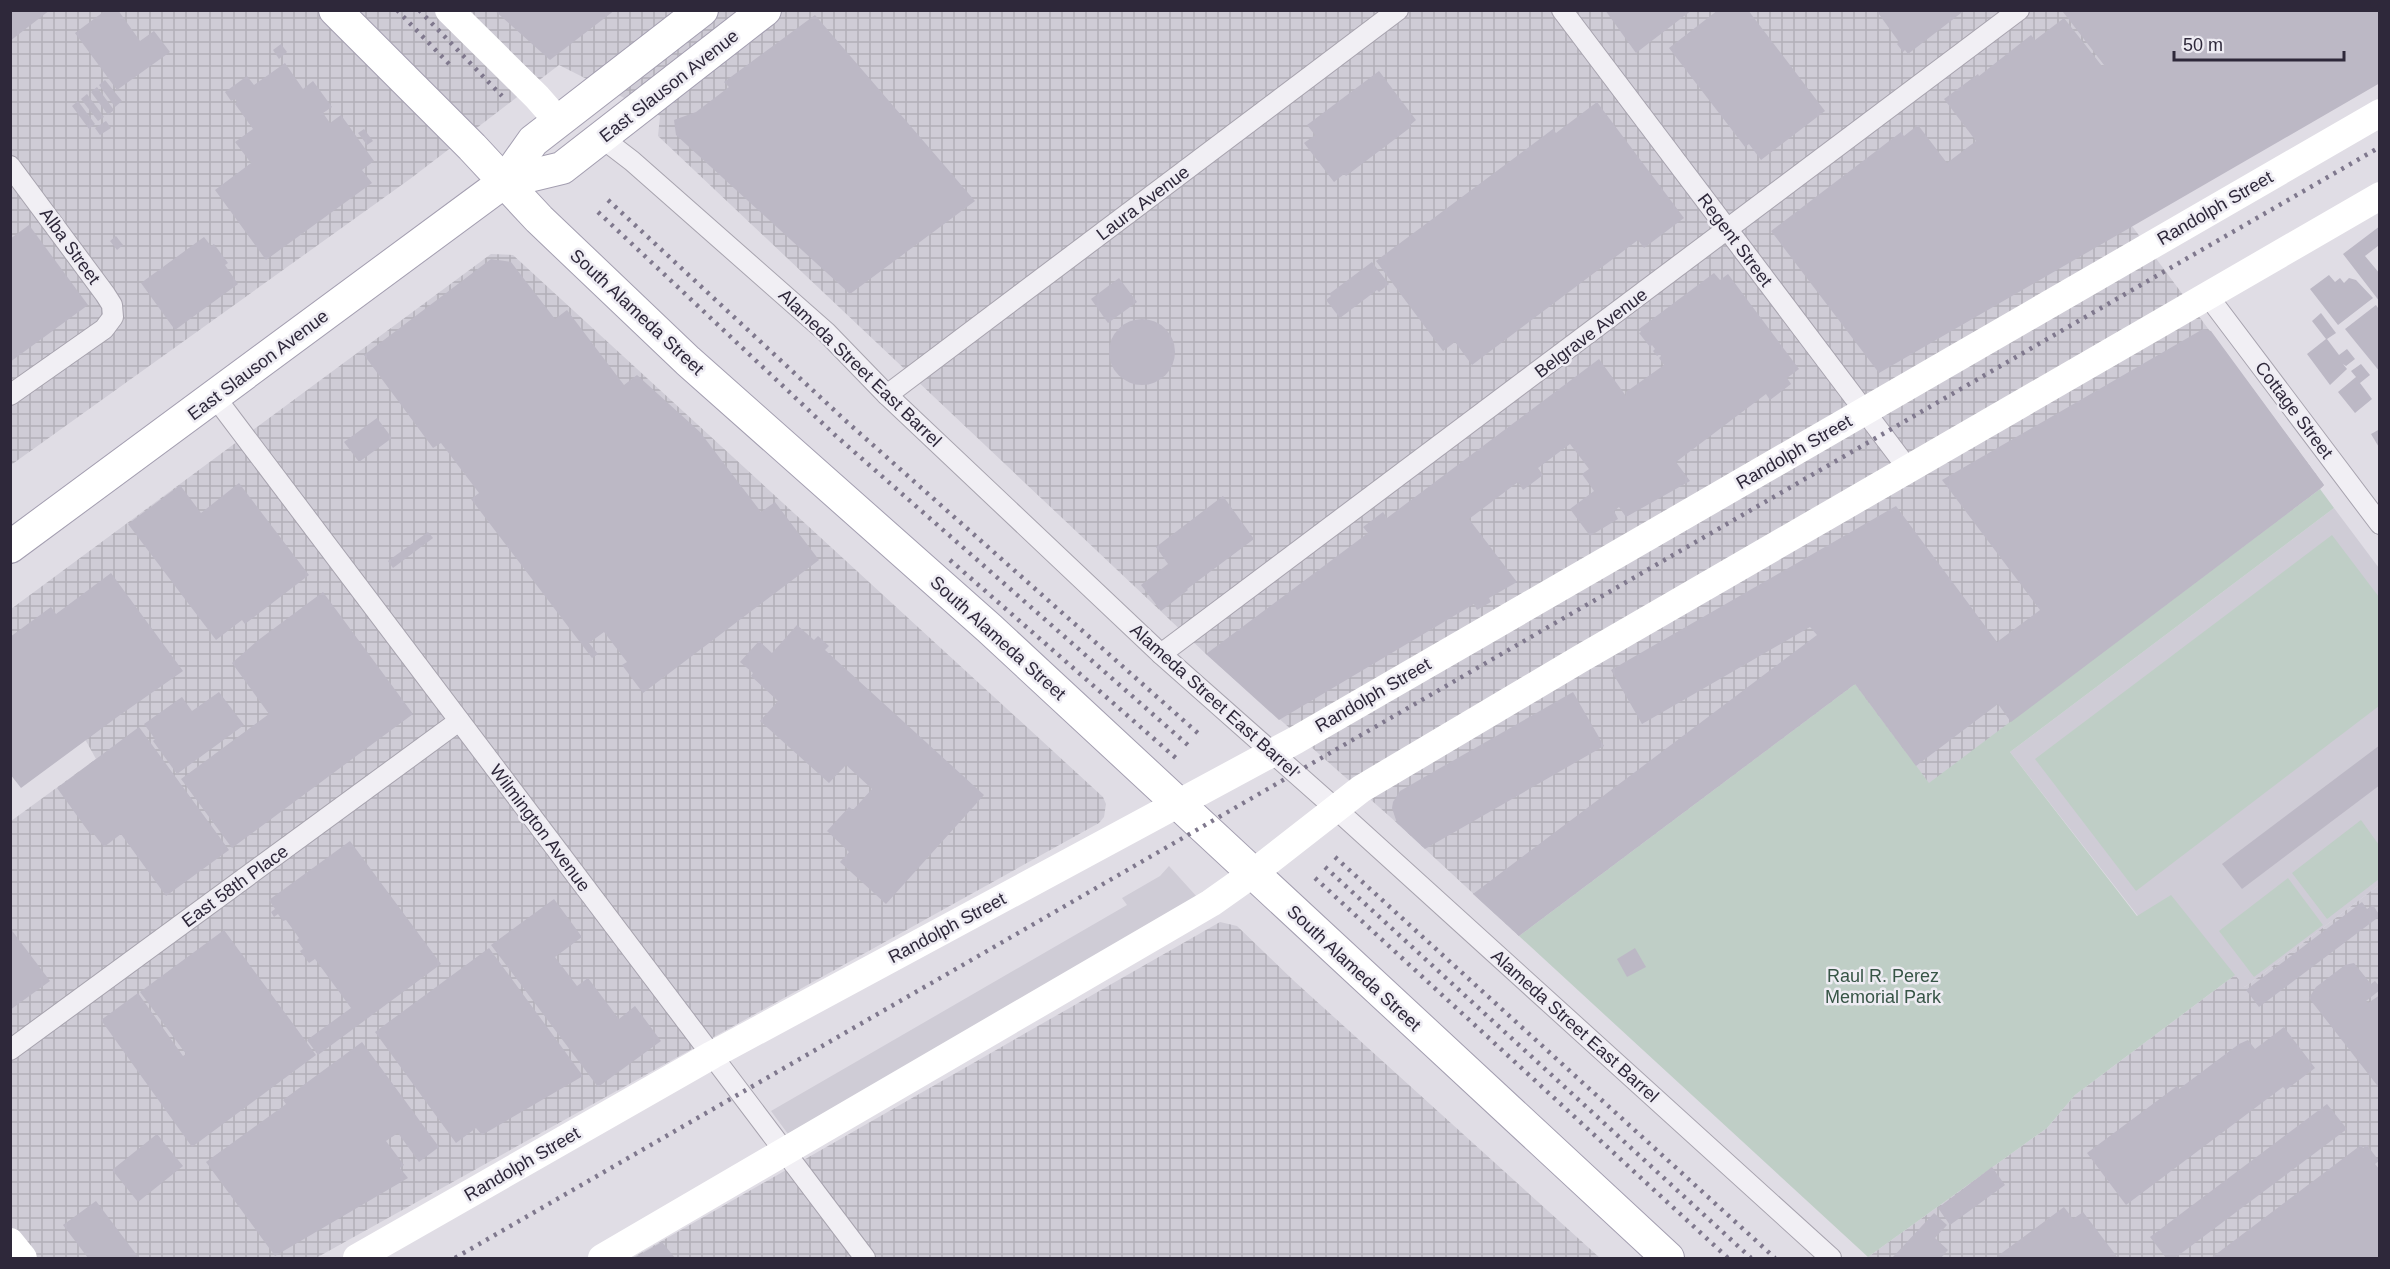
<svg xmlns="http://www.w3.org/2000/svg" width="2390" height="1269" font-family="Arial,sans-serif">
<style>
.built{fill:#cfccd6}
.industrial{fill:url(#industrial-grid)}
.park{fill:#bfcec6}
.building{fill:#bcb8c5}
.lines{fill:none;stroke-linecap:round;stroke-linejoin:round}
.street-casing{stroke:#a7a3ae;stroke-width:22}
.primary-casing{stroke:#a39eb0;stroke-width:34}
.street{stroke:#f1eff4;stroke-width:20}
.secondary{stroke:#fff;stroke-width:28}
.primary{stroke:#fff;stroke-width:32}
.rail{stroke:#7f788d;stroke-width:4.5;stroke-dasharray:3 6;stroke-linecap:butt}
.labels{text-anchor:middle;dominant-baseline:central;stroke-width:5;stroke-linejoin:round;paint-order:stroke}
.street-label{font-size:18px;fill:#2e283a;stroke:#eeecf3}
.park-label{font-size:18px;fill:#375546;stroke:#eeecf3}
</style>
<defs>
<pattern id="industrial-grid" width="8" height="8" patternUnits="userSpaceOnUse" patternTransform="scale(1.5)"><rect width="8" height="8" fill="#cfccd6"/><path d="M0 4h8M4 0v8" fill="none" stroke="#b2afb8"/></pattern>
</defs>
<rect width="100%" height="100%" fill="#e0dde5"/>
<!-- built -->
<g class="built">
<path d="M 2334,508 L 2379,568 L 2379,885 L 2245,987 L 2138,916 L 2010,752 Z"/>
<path d="M 1169,866 L 1198,898 L 788,1134 L 771,1111 L 1127,905 L 1122,898 L 1160,876 Z"/>
</g>
<!-- industrial -->
<g class="industrial">
<path d="M 11,11 L 2379,11 L 2132,226 L 2324,485 L 2320,489 L 1929,784 L 1854,685 L 1519,936 L 1397,823 L 1206,654 L 658,136 L 660,116 L 559,65 L 410,179 L 11,465 Z"/>
<path d="M 491,254 L 513,255 L 1103,797 L 1106,804 L 1104,817 L 1099,823 L 316,1258 L 11,1258 L 11,821 L 96,759 L 86,741 L 11,639 L 11,609 Z"/>
<path d="M 2379,885 L 2379,1258 L 1870,1258 L 1868,1257 L 2047,1128 L 2075,1095 L 2235,975 L 2245,987 Z"/>
<path d="M 1220,922 L 1237,926 L 1293,980 L 1600,1258 L 632,1258 Z"/>
</g>
<!-- park -->
<g class="park">
<path d="M 2320,489 L 2334,508 L 2010,752 L 2137,916 L 2171,895 L 2235,975 L 2075,1095 L 2047,1128 L 1868,1257 L 1519,936 L 1855,684 L 1929,783 Z"/>
<path d="M 2332,535 L 2379,597 L 2379,706 L 2136,891 L 2035,759 Z"/>
<path d="M 2361,820 L 2379,845 L 2379,879 L 2327,919 L 2292,873 Z"/>
<path d="M 2288,878 L 2323,925 L 2254,977 L 2219,931 Z"/>
</g>
<!-- building -->
<g class="building">
<path d="M 10,10 L 50,10 L 10,41 Z"/>
<path d="M 106,10 L 118,10 L 140,41 L 154,31 L 170,52 L 117,90 L 75,33 Z"/>
<path d="M 494,10 L 615,10 L 550,60 Z"/>
<path d="M 1605,10 L 1692,10 L 1636,53 Z"/>
<path d="M 1718,10 L 1748,10 L 1825,111 L 1761,160 L 1749,144 L 1745,147 L 1669,48 Z"/>
<path d="M 1876,10 L 1965,10 L 1908,54 L 1905,50 L 1903,52 L 1897,44 L 1899,42 Z"/>
<path d="M 2065,10 L 2380,10 L 2380,83 L 1879,373 L 1771,231 L 1901,132 L 1904,136 L 1918,125 L 1947,163 L 1976,141 L 1944,99 L 1978,74 L 1979,76 L 2031,35 L 2035,40 L 2064,18 L 2102,66 L 2104,65 L 2063,12 Z"/>
<path d="M 815,15 L 975,201 L 850,294 L 676,135 L 674,120 L 696,112 L 729,87 L 724,82 Z"/>
<path d="M 281,44 L 287,52 L 279,59 L 273,50 Z"/>
<path d="M 285,63 L 303,89 L 313,81 L 332,107 L 323,113 L 330,123 L 341,115 L 374,161 L 362,170 L 372,183 L 266,260 L 215,190 L 251,163 L 235,142 L 253,129 L 235,104 L 237,102 L 235,99 L 231,101 L 225,92 L 247,76 L 254,85 Z"/>
<path d="M 1379,71 L 1416,120 L 1410,125 L 1411,127 L 1346,176 L 1344,174 L 1334,182 L 1304,143 L 1315,135 L 1307,125 Z"/>
<path d="M 105,80 L 122,101 L 115,107 L 99,85 Z"/>
<path d="M 97,87 L 114,110 L 108,115 L 91,92 Z"/>
<path d="M 87,94 L 104,117 L 98,121 L 81,99 Z"/>
<path d="M 78,101 L 95,124 L 89,129 L 72,106 Z"/>
<path d="M 1597,102 L 1684,218 L 1644,248 L 1638,240 L 1472,365 L 1455,342 L 1443,351 L 1376,261 L 1553,129 L 1556,133 Z"/>
<path d="M 106,121 L 111,128 L 100,135 L 95,128 Z"/>
<path d="M 364,129 L 373,141 L 367,145 L 358,133 Z"/>
<path d="M 29,225 L 88,305 L 10,362 L 10,239 Z"/>
<path d="M 2380,226 L 2380,247 L 2378,246 L 2365,256 L 2380,274 L 2380,302 L 2343,254 Z"/>
<path d="M 116,236 L 123,245 L 117,250 L 110,241 Z"/>
<path d="M 204,237 L 211,246 L 214,244 L 228,263 L 225,265 L 238,284 L 175,330 L 141,283 Z"/>
<path d="M 491,259 L 511,262 L 555,319 L 567,310 L 624,385 L 637,375 L 700,432 L 761,512 L 775,502 L 819,560 L 643,693 L 622,665 L 627,662 L 604,632 L 589,643 L 598,654 L 592,658 L 471,499 L 479,493 L 441,443 L 433,448 L 364,355 Z"/>
<path d="M 1372,262 L 1389,284 L 1379,292 L 1377,290 L 1340,318 L 1326,300 L 1331,296 L 1329,294 Z"/>
<path d="M 1714,273 L 1720,280 L 1728,274 L 1799,369 L 1787,378 L 1791,384 L 1770,400 L 1766,394 L 1676,462 L 1690,481 L 1626,517 L 1619,507 L 1614,511 L 1618,519 L 1590,536 L 1570,509 L 1594,491 L 1582,474 L 1589,469 L 1570,444 L 1538,468 L 1543,475 L 1523,490 L 1518,482 L 1469,519 L 1517,582 L 1489,598 L 1491,602 L 1477,610 L 1474,604 L 1279,720 L 1206,654 L 1368,533 L 1363,527 L 1383,512 L 1387,518 L 1599,359 L 1626,396 L 1626,392 L 1664,365 L 1659,358 L 1661,356 L 1660,354 L 1657,356 L 1653,351 L 1655,349 L 1652,345 L 1650,347 L 1639,333 L 1641,332 L 1639,329 Z"/>
<path d="M 2329,275 L 2335,282 L 2340,278 L 2344,283 L 2349,278 L 2356,280 L 2373,298 L 2338,325 L 2310,289 Z"/>
<path d="M 1119,278 L 1137,302 L 1108,323 L 1091,299 Z"/>
<path d="M 2376,305 L 2380,311 L 2380,372 L 2345,329 Z"/>
<path d="M 2321,313 L 2336,333 L 2327,339 L 2339,355 L 2347,349 L 2355,359 L 2346,366 L 2343,364 L 2347,369 L 2330,385 L 2307,354 L 2326,339 L 2312,321 Z"/>
<circle cx="1142" cy="352" r="33"/>
<path d="M 2203,329 L 2211,331 L 2324,485 L 2320,489 L 2011,722 L 1998,704 L 1916,766 L 1855,684 L 1519,936 L 1473,894 L 1817,635 L 1810,627 L 1642,724 L 1611,670 L 1896,506 L 1997,642 L 2040,610 L 1942,480 Z"/>
<path d="M 2361,364 L 2370,375 L 2360,383 L 2372,399 L 2355,413 L 2338,392 L 2356,377 L 2351,371 Z"/>
<path d="M 377,418 L 392,438 L 359,462 L 344,442 Z"/>
<path d="M 2380,429 L 2380,449 L 2371,434 Z"/>
<path d="M 239,483 L 309,575 L 245,624 L 242,620 L 216,640 L 128,524 L 180,485 L 201,513 Z"/>
<path d="M 1223,496 L 1254,539 L 1187,589 L 1188,590 L 1161,611 L 1141,585 L 1168,564 L 1156,547 Z"/>
<path d="M 428,532 L 433,538 L 393,568 L 388,561 Z"/>
<path d="M 111,573 L 183,671 L 120,715 L 21,788 L 10,774 L 10,637 L 51,607 L 56,614 Z"/>
<path d="M 323,592 L 413,714 L 232,848 L 181,779 L 269,714 L 232,663 L 257,641 Z"/>
<path d="M 797,625 L 814,640 L 818,636 L 829,646 L 825,650 L 984,795 L 886,904 L 840,862 L 849,852 L 827,831 L 849,807 L 853,810 L 872,789 L 846,765 L 829,783 L 760,721 L 778,701 L 751,676 L 753,673 L 740,662 L 759,641 L 772,653 Z"/>
<path d="M 219,692 L 244,725 L 177,774 L 153,741 L 155,739 L 144,724 L 182,697 L 192,711 Z"/>
<path d="M 1573,692 L 1604,746 L 1425,849 L 1397,823 L 1392,808 L 1393,802 L 1400,791 Z"/>
<path d="M 139,727 L 229,850 L 166,896 L 121,834 L 104,847 L 93,833 L 91,835 L 57,788 Z"/>
<path d="M 2380,745 L 2380,785 L 2242,889 L 2222,864 Z"/>
<path d="M 350,841 L 441,964 L 318,1055 L 307,1040 L 351,1008 L 315,959 L 309,963 L 300,951 L 303,949 L 297,940 L 299,938 L 286,920 L 283,921 L 278,914 L 274,917 L 271,912 L 275,909 L 269,900 Z"/>
<path d="M 554,899 L 582,937 L 555,957 L 577,986 L 588,978 L 619,1019 L 635,1006 L 661,1041 L 598,1087 L 491,945 Z"/>
<path d="M 2362,902 L 2367,909 L 2373,905 L 2380,916 L 2259,1007 L 2246,990 Z"/>
<path d="M 10,928 L 50,981 L 10,1010 Z"/>
<path d="M 224,930 L 316,1055 L 192,1147 L 101,1020 L 138,993 L 183,1056 L 186,1054 L 140,992 Z"/>
<path d="M 489,948 L 583,1076 L 482,1135 L 476,1128 L 456,1143 L 375,1032 Z"/>
<path d="M 1635,948 L 1646,967 L 1627,977 L 1617,959 Z"/>
<path d="M 2354,963 L 2371,984 L 2375,981 L 2380,987 L 2380,990 L 2366,1001 L 2368,1003 L 2380,995 L 2380,1089 L 2309,998 L 2316,987 L 2345,965 Z"/>
<path d="M 2284,1027 L 2315,1068 L 2286,1090 L 2283,1087 L 2126,1205 L 2087,1153 L 2177,1086 L 2179,1089 L 2239,1044 L 2248,1040 L 2255,1049 Z"/>
<path d="M 362,1042 L 439,1147 L 419,1162 L 398,1133 L 386,1141 L 404,1165 L 400,1168 L 408,1178 L 275,1256 L 206,1162 L 286,1104 L 283,1100 Z"/>
<path d="M 2327,1104 L 2347,1129 L 2175,1258 L 2166,1258 L 2150,1237 Z"/>
<path d="M 157,1134 L 183,1166 L 138,1202 L 112,1170 Z"/>
<path d="M 2361,1145 L 2363,1148 L 2367,1145 L 2379,1161 L 2375,1164 L 2380,1170 L 2380,1258 L 2211,1258 Z"/>
<path d="M 1992,1167 L 2005,1185 L 1950,1225 L 1938,1208 Z"/>
<path d="M 96,1201 L 139,1258 L 88,1258 L 63,1225 Z"/>
<path d="M 2064,1207 L 2073,1219 L 2083,1212 L 2118,1258 L 1999,1258 L 1999,1255 Z"/>
<path d="M 1934,1213 L 1947,1225 L 1935,1238 L 1948,1250 L 1941,1258 L 1892,1258 Z"/>
<path d="M 662,1242 L 675,1258 L 634,1258 Z"/>
</g>
<g class="lines">
<!-- street casing -->
<g class="street-casing">
<g id="street">
<path d="M 1562,10 L 1909,470"/>
<path d="M 602,138 L 632,161 L 826,332 L 887,395 L 1161,654 L 1336,809 L 1831,1258"/>
<path d="M 10,166 L 105,294 L 112,305 L 113,317 L 104,329 L 10,395"/>
<path d="M 2208,296 L 2380,524"/>
<path d="M 887,395 L 1398,10"/>
<path d="M 215,397 L 865,1258"/>
<path d="M 1161,654 L 2019,10"/>
<path d="M 10,1050 L 459,721"/>
</g>
</g>
<!-- primary casing -->
<g class="primary-casing">
<g id="primary">
<path d="M 335,10 L 472,147 L 539,219 L 688,361 L 989,628 L 1668,1258"/>
<path d="M 504,182 L 562,168 L 765,10"/>
<path d="M 10,547 L 504,182 L 533,141 L 702,10"/>
</g>
</g>
<!-- street -->
<use href="#street" class="street"/>
<!-- secondary -->
<g class="secondary">
<path d="M 449,10 L 537,97 L 558,121"/>
<path d="M 10,1242 L 23,1258"/>
<path d="M 357,1258 L 712,1055 L 1296,740 L 2380,113"/>
<path d="M 602,1258 L 1211,903 L 1252,874 L 1361,789 L 1580,659 L 2380,196"/>
</g>
<!-- primary -->
<use href="#primary" class="primary"/>
<!-- rail -->
<g class="rail">
<path d="M 397,10 L 452,67"/>
<path d="M 419,10 L 502,96"/>
<path d="M 608,200 L 847,422 L 1200,735"/>
<path d="M 598,212 L 835,435 L 1189,746"/>
<path d="M 950,560 L 1177,759"/>
<path d="M 1335,857 L 1775,1258"/>
<path d="M 1325,867 L 1751,1258"/>
<path d="M 1315,878 L 1728,1258"/>
<path d="M 455,1258 L 2380,147"/>
</g>
</g>
<g class="labels">
<!-- street labels -->
<g class="street-label">
<text transform="translate(669 86) rotate(-38)">East Slauson Avenue</text>
<text transform="translate(1143 203) rotate(-37)">Laura Avenue</text>
<text transform="translate(2215 208) rotate(-30)">Randolph Street</text>
<text transform="translate(1735 240) rotate(53)">Regent Street</text>
<text transform="translate(70 246) rotate(54)">Alba Street</text>
<text transform="translate(637 312) rotate(43)">South Alameda Street</text>
<text transform="translate(1591 333) rotate(-37)">Belgrave Avenue</text>
<text transform="translate(258 365) rotate(-37)">East Slauson Avenue</text>
<text transform="translate(860 368) rotate(44)">Alameda Street East Barrel</text>
<text transform="translate(2294 410) rotate(53)">Cottage Street</text>
<text transform="translate(1794 452) rotate(-30)">Randolph Street</text>
<text transform="translate(998 638) rotate(42)">South Alameda Street</text>
<text transform="translate(1373 695) rotate(-30)">Randolph Street</text>
<text transform="translate(1214 700) rotate(42)">Alameda Street East Barrel</text>
<text transform="translate(540 828) rotate(53)">Wilmington Avenue</text>
<text transform="translate(235 886) rotate(-36)">East 58th Place</text>
<text transform="translate(947 928) rotate(-28)">Randolph Street</text>
<text transform="translate(1354 968) rotate(43)">South Alameda Street</text>
<text transform="translate(1575 1026) rotate(42)">Alameda Street East Barrel</text>
<text transform="translate(522 1164) rotate(-30)">Randolph Street</text>
</g>
<!-- park labels -->
<g class="park-label">
<text x="1883" y="976">Raul R. Perez<tspan x="1883" dy="21">Memorial Park</tspan></text>
</g>
</g>
<!-- border -->
<rect width="2390" height="1269" fill="none" stroke="#2e283a" stroke-width="24"/>
<!-- scale -->
<path d="M2174 51v9h170v-9" fill="none" stroke="#2e283a" stroke-width="3"/>
<text x="2183" y="51" font-size="18" fill="#2e283a" stroke="#eeecf3" stroke-width="4.5" paint-order="stroke">50 m</text>
</svg>
